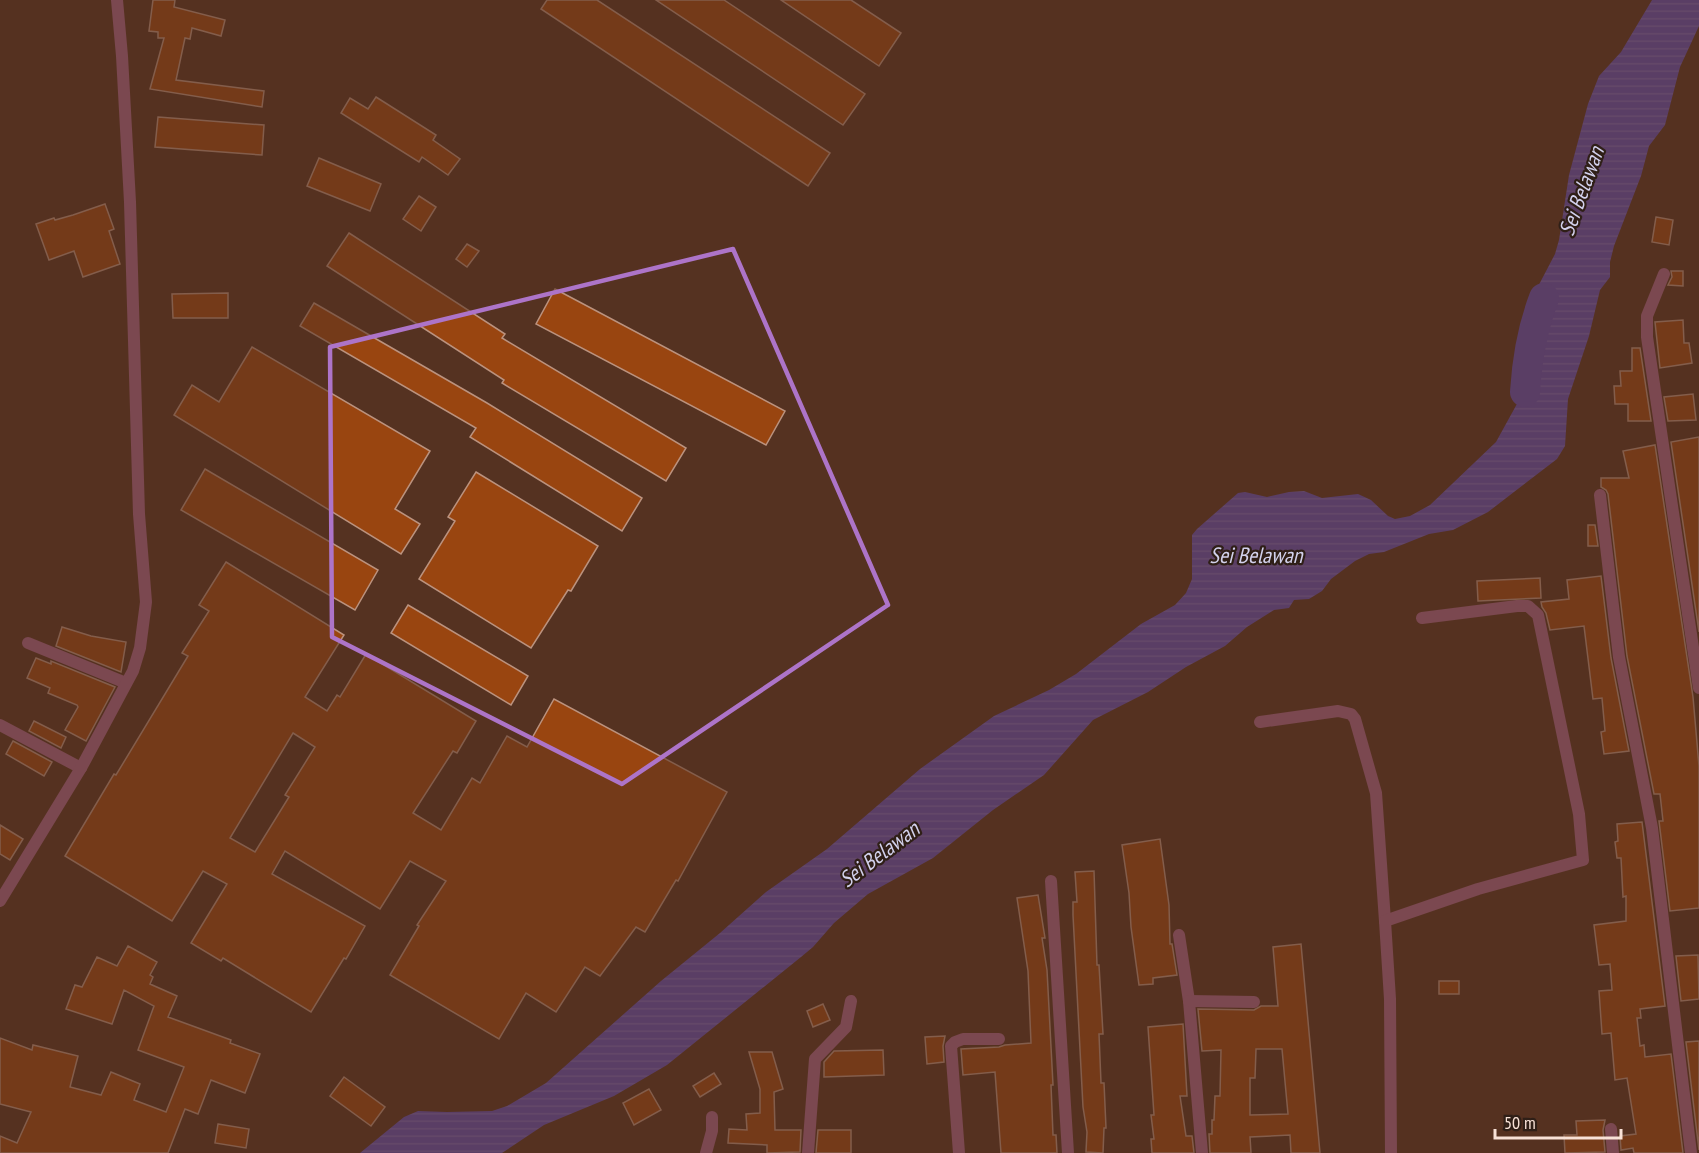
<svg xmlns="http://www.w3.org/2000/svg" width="1699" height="1153" font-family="'PT Sans Narrow',sans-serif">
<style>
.water{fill:url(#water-rules)}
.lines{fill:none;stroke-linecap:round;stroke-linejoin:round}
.river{stroke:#604eb8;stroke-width:30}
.building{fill:#994510;stroke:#bb927e;stroke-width:1.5;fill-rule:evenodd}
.minor{stroke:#a86489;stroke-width:12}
.marked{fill:none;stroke:#ad74c8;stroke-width:4.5;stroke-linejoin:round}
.labels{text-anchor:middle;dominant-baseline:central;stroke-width:4.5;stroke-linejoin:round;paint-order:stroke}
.water-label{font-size:22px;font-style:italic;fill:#d2d1ec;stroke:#2f1f17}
</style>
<defs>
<pattern id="water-rules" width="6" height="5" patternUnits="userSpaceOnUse" patternTransform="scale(1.5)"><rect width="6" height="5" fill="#604eb8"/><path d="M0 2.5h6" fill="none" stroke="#7867c1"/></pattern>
</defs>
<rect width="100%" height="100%" fill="#553221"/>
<!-- water -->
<path class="water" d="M 1652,0 L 1699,0 L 1699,26 L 1680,67 L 1665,125 L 1649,146 L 1641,176 L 1614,246 L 1610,262 L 1610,277 L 1600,290 L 1589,336 L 1568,399 L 1565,446 L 1557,459 L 1488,512 L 1453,530 L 1429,534 L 1384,552 L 1369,554 L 1355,561 L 1331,579 L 1322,591 L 1309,599 L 1294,600 L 1289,608 L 1274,610 L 1247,627 L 1225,646 L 1186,667 L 1148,692 L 1093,720 L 1044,775 L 993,810 L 933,858 L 868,894 L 834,923 L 813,947 L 801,957 L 667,1065 L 614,1096 L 544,1125 L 502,1153 L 360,1153 L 404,1117 L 418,1111 L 447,1112 L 492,1111 L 507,1106 L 546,1083 L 661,981 L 720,933 L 766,892 L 827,849 L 920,769 L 994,716 L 1049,690 L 1076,674 L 1141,624 L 1175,605 L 1186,593 L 1192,579 L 1192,535 L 1197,529 L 1238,493 L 1245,492 L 1267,497 L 1289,492 L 1304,491 L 1322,498 L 1358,494 L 1371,500 L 1388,516 L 1395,519 L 1410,516 L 1430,505 L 1496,442 L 1518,402 L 1524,374 L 1523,360 L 1534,343 L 1530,329 L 1532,298 L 1555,254 L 1559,240 L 1569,175 L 1588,104 L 1599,76 L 1621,52 Z"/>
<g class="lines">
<!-- river -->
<path class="river" d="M 1525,392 C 1527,359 1532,329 1544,298"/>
</g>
<!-- building -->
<g class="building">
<path d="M 153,0 L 175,0 L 174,7 L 225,20 L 221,36 L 192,28 L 190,39 L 185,38 L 176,80 L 264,91 L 262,107 L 150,89 L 164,38 L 158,38 L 158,32 L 149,31 Z"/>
<path d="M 547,0 L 597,0 L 830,153 L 808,186 L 541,9 Z"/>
<path d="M 656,0 L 724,0 L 865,94 L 843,125 Z"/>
<path d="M 781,0 L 851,0 L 901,33 L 879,66 Z"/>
<path d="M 376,97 L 436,135 L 433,140 L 460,159 L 448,175 L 422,157 L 419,162 L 341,113 L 350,98 L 368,109 Z"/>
<path d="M 158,117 L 264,125 L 262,155 L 155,147 Z"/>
<path d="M 319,158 L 381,184 L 370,211 L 307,186 Z"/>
<path d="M 419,196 L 436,207 L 421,231 L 403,219 Z"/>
<path d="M 105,204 L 114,229 L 109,231 L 120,264 L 83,277 L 74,251 L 49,260 L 36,224 L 54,218 L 55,220 L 73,215 Z"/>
<path d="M 1656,217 L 1673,220 L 1669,245 L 1652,242 Z"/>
<path d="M 349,233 L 505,334 L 502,338 L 686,448 L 666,481 L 502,383 L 504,380 L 327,266 Z"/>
<path d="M 467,244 L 479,251 L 467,267 L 456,259 Z"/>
<path d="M 1671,271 L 1683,271 L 1683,286 L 1668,285 L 1672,277 Z"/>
<path d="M 555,289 L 785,411 L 766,445 L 536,324 Z"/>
<path d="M 228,293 L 228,318 L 173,318 L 172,294 Z"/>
<path d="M 314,303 L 487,403 L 642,498 L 622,531 L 470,437 L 476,428 L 300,326 Z"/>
<path d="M 1683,320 L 1684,343 L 1689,343 L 1692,363 L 1660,368 L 1655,322 Z"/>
<path d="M 252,347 L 430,451 L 395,509 L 420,524 L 401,554 L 174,415 L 192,385 L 219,402 Z"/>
<path d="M 1632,348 L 1640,348 L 1651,421 L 1628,421 L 1628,404 L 1615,404 L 1614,386 L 1621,386 L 1620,371 L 1632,371 Z"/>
<path d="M 1693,394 L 1696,420 L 1668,421 L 1664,397 Z"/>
<path d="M 1699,437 L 1699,632 L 1671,442 Z"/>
<path d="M 1655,445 L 1693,697 L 1699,766 L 1699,908 L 1670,911 L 1659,821 L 1663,821 L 1660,794 L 1654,794 L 1627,656 L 1608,494 L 1606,490 L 1601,487 L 1601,478 L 1629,478 L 1623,451 Z"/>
<path d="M 205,469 L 378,570 L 355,610 L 181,510 Z"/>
<path d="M 476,472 L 598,546 L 571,591 L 568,590 L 531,648 L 419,579 L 455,521 L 448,517 Z"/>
<path d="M 1588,525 L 1595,525 L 1598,546 L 1588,546 Z"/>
<path d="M 226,562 L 344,635 L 305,697 L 327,711 L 337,695 L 340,697 L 366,654 L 476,721 L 457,753 L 453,751 L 413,813 L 441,830 L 472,778 L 480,783 L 507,736 L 527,747 L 554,699 L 727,792 L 678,881 L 676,880 L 645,932 L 636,927 L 600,976 L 585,967 L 556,1012 L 526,993 L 499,1039 L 390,975 L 419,926 L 417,925 L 446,881 L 410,861 L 380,909 L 285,851 L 272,874 L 365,926 L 346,959 L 344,958 L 311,1012 L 223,958 L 221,961 L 191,943 L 227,884 L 203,871 L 172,921 L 65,856 L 114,774 L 116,775 L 188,656 L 182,653 L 209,611 L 199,605 ZM 293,733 L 315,747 L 285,795 L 289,797 L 255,852 L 230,838 Z"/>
<path d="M 1601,576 L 1611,658 L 1629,751 L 1604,754 L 1601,732 L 1605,731 L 1602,698 L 1593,699 L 1584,626 L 1550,630 L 1546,613 L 1542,607 L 1541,602 L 1569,599 L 1567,580 Z"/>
<path d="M 1540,578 L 1541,598 L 1478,601 L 1477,581 Z"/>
<path d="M 408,605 L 528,676 L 511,705 L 391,633 Z"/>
<path d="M 62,627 L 91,636 L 126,642 L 121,672 L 56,646 Z"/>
<path d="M 36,658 L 51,664 L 51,661 L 115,687 L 86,741 L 65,730 L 78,707 L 77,705 L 48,693 L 50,688 L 27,678 Z"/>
<path d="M 34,721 L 66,737 L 61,748 L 29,731 Z"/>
<path d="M 13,741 L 52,762 L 44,776 L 6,754 Z"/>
<path d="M 1642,822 L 1665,1006 L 1640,1009 L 1641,1018 L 1637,1018 L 1640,1046 L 1644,1045 L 1645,1057 L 1671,1054 L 1683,1153 L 1634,1153 L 1633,1148 L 1621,1150 L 1620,1136 L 1636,1134 L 1627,1078 L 1615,1080 L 1611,1033 L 1602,1034 L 1599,991 L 1612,990 L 1610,964 L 1599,965 L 1594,925 L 1626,921 L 1626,896 L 1623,897 L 1621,858 L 1617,858 L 1615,842 L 1618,841 L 1617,824 Z"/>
<path d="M 0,825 L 23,839 L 10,860 L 0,854 Z"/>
<path d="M 1160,839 L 1169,905 L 1170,944 L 1172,944 L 1177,975 L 1153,978 L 1153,984 L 1139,985 L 1131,927 L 1129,893 L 1122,845 Z"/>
<path d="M 1094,871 L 1097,965 L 1099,965 L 1103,1034 L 1099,1034 L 1101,1083 L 1104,1083 L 1106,1128 L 1104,1128 L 1103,1153 L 1086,1152 L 1087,1132 L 1083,1107 L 1073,915 L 1073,902 L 1077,902 L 1075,872 Z"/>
<path d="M 1038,895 L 1045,938 L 1042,938 L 1047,970 L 1053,1085 L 1051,1085 L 1053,1135 L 1056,1135 L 1057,1153 L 1001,1153 L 995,1072 L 963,1075 L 961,1049 L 999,1047 L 1005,1045 L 1031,1043 L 1028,971 L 1017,898 Z"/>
<path d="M 1301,944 L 1320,1153 L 1291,1153 L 1290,1135 L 1250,1137 L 1251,1153 L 1210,1153 L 1209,1134 L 1212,1134 L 1212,1120 L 1214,1120 L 1215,1096 L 1220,1096 L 1221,1050 L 1202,1051 L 1198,1009 L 1254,1010 L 1261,1006 L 1278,1006 L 1273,947 ZM 1256,1049 L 1282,1049 L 1288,1114 L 1250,1115 L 1250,1078 L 1255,1078 Z"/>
<path d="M 128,946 L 157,962 L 150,975 L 153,977 L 150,984 L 177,996 L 168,1017 L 231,1040 L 230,1043 L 260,1054 L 245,1093 L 211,1080 L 198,1114 L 185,1109 L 168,1153 L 0,1153 L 0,1136 L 17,1143 L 31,1112 L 0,1104 L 0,1038 L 32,1050 L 33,1045 L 78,1056 L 70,1087 L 101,1095 L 111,1072 L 140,1084 L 134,1100 L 166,1112 L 184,1067 L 138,1050 L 154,1006 L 124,990 L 112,1024 L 66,1009 L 75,985 L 82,987 L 97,957 L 117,966 Z"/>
<path d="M 1698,955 L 1699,999 L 1681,1001 L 1676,956 Z"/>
<rect x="1439" y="981" width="20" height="13"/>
<path d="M 823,1004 L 830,1020 L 813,1027 L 807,1011 Z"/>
<path d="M 1183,1024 L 1187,1096 L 1180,1096 L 1186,1136 L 1192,1136 L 1194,1153 L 1152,1153 L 1151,1139 L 1154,1139 L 1151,1115 L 1154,1115 L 1148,1027 Z"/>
<path d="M 945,1036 L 943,1046 L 944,1062 L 927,1064 L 925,1037 Z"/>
<path d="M 1699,1041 L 1699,1150 L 1686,1042 Z"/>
<path d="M 883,1050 L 884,1075 L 824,1077 L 824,1062 L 834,1051 Z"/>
<path d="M 749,1052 L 772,1052 L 783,1089 L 774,1092 L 775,1130 L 801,1130 L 800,1152 L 767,1153 L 767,1145 L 728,1143 L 729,1129 L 747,1130 L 746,1114 L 760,1113 L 760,1089 Z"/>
<path d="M 714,1073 L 721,1084 L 700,1097 L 693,1086 Z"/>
<path d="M 344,1077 L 385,1107 L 371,1126 L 330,1096 Z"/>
<path d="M 649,1089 L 661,1110 L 634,1125 L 623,1103 Z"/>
<path d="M 1605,1120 L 1603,1130 L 1605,1152 L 1565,1153 L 1564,1135 L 1577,1135 L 1576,1121 Z"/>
<path d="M 218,1124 L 249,1129 L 246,1148 L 215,1143 Z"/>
<path d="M 818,1130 L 851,1130 L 851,1153 L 816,1153 Z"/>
</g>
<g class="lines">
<!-- minor -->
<g class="minor">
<path d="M 1664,274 L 1647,316 L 1647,337 L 1699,688"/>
<path d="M 1600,495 L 1619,657 L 1652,828 L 1691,1153"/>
<path d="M 28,643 L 126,683"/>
<path d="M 1260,722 L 1338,711 L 1351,714 L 1355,719 L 1376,793 L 1385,921"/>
<path d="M 0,725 L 81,768"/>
<path d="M 1051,881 L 1068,1153"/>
<path d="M 0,901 L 81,768 L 133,671 L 140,648 L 146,602 L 139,514 L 130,202 L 122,56 L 117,0"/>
<path d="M 1179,935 L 1189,1001 L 1202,1153"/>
<path d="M 1189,1001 L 1254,1002"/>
<path d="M 1611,1129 L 1613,1153"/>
<path d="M 706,1153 L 712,1131 L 712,1117"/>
<path d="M 808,1153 L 815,1059 L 846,1027 L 851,1001"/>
<path d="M 959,1153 L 951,1046 L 955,1042 L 963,1039 L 999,1039"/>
<path d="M 1391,1153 L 1390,999 L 1385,921 L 1478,889 L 1583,860 L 1579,814 L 1538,615 L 1528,606 L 1517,606 L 1422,618"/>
</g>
</g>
<!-- marked area -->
<path d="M0 0H1699V1153H0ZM 733,249 L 888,605 L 622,784 L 332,637 L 330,347 Z" fill="#553221" fill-opacity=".55" fill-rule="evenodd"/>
<path class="marked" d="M 733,249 L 888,605 L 622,784 L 332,637 L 330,347 Z"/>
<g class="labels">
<!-- water labels -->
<g class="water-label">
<text transform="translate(1581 191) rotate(-70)">Sei Belawan</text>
<text x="1256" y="555">Sei Belawan</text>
<text transform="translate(879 854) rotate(-37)">Sei Belawan</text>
</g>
</g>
<!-- scale -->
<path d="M1495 1129v9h126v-9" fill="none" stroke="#f8e1d6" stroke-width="3"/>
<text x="1504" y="1129" font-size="18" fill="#f8e1d6" stroke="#2f1f17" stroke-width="4.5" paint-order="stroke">50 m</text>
</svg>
